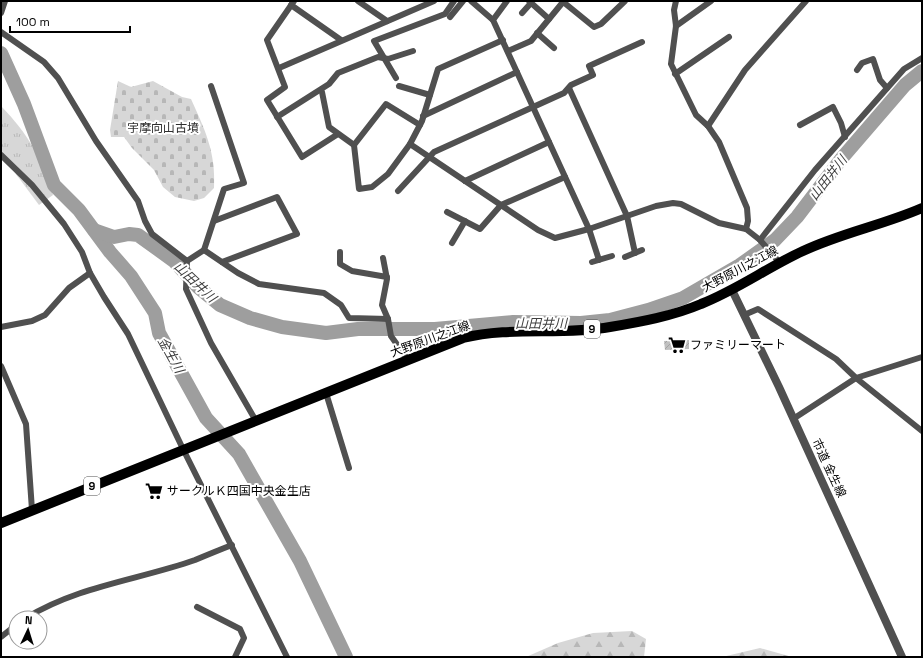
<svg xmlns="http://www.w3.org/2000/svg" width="923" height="658" font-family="'Space Grotesk','Noto Sans JP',sans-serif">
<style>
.forest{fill:url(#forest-firs)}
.cemetery{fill:url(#cemetery-stones)}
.park{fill:url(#park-tufts)}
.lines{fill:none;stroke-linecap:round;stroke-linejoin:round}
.river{stroke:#9e9e9e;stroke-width:14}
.building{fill:url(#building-hatch)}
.minor{stroke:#505050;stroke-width:6}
.tertiary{stroke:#505050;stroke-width:8}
.primary{stroke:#000;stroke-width:10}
.labels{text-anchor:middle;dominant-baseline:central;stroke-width:4;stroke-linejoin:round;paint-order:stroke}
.shield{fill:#fff;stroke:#4c4c4c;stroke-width:1}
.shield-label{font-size:11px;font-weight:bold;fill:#000}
.park-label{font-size:12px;fill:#2e2e2e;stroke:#fff}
.street-label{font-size:12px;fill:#000;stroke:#fff}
.poi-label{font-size:12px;fill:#000;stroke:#fff;text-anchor:start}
.water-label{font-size:13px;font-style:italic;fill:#3f3f3f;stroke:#fff}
</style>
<defs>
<pattern id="forest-firs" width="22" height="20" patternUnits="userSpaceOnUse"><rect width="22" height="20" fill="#d7d7d7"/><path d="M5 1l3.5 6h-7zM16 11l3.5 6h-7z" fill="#b7b7b7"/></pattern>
<pattern id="cemetery-stones" width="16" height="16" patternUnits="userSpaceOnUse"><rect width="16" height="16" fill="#d7d7d7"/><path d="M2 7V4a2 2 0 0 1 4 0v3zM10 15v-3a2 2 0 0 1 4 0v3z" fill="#b7b7b7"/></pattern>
<pattern id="park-tufts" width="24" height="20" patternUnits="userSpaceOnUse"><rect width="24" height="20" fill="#d7d7d7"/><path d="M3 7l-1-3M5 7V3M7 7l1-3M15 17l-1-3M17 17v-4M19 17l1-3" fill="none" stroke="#b7b7b7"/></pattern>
<pattern id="building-hatch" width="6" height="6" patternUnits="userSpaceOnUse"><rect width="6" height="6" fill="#c0c0c0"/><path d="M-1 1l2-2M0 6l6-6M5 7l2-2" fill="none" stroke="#a3a3a3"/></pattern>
</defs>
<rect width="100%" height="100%" fill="#fff"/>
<!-- forest -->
<g class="forest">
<path d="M 632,631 L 646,639 L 644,657 L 526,657 L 558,643 L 593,633 Z"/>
<path d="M 760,648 L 792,657 L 722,657 Z"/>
</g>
<!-- cemetery -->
<path class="cemetery" d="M 118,81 L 131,87 L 153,81 L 182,97 L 191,99 C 205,130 216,152 214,188 L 204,198 L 194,201 L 175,197 L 163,187 L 154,170 L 132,148 L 124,137 L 111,137 L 110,130 Z"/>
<!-- park -->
<path class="park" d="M 1,106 C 28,134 42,158 53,195 L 39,205 L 1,154 Z"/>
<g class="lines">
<!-- river -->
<g class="river">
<path d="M 1,53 L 24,104 L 54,185 L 79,210 L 110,252 L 131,276 L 155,313 L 159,333 L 206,418 L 239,454 L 300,561 L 346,657"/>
<path d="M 94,230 L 114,237 L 129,234 L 138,235 L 174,261 L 198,287 L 220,305 L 250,318 L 282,327 L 326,333 L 358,329 L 435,329 L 513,322 L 581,323 L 610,320 L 648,310 L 683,298 L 740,265 L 775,240 L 797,217 L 842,158 L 905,85 L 922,71"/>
</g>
</g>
<!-- building -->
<path class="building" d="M 689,340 L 689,349 L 665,350 L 664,341 Z"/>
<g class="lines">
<!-- minor -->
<g class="minor">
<path d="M 294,1 L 267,40 L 285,87 L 267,100 L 302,157 L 338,134"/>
<path d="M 358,1 L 387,21"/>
<path d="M 471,1 L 493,20"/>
<path d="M 507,1 L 493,20 L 589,229 L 656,206 L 673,203 L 681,204 L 719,223 L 746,229 L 760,240 L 780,263"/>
<path d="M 529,1 L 549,19"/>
<path d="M 562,1 L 594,27 L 601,24 L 625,1"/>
<path d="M 676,1 L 674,10 L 676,26 L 671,64 L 696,115 L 708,126 L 719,142 L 747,208 L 748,221 L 746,229"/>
<path d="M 291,5 L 341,40"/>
<path d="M 1,13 L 5,1"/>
<path d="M 522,13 L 531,3"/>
<path d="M 450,17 L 463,1"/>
<path d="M 676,26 L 711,1"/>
<path d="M 1,32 L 44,62 L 58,78 L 96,141 L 138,201 L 145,221 L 152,234 L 187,261"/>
<path d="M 537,33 L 554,48"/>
<path d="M 508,51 L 531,41 L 563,2"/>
<path d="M 279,68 L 434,1"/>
<path d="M 857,70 L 862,63 L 873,59 L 880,80 L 887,88"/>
<path d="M 675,74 L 729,37"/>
<path d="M 396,78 L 374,41 L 445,14 L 454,1"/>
<path d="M 399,86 L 430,95"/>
<path d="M 569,88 L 627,216 L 635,253"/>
<path d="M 322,92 L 329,127 L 354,145 L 359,189 L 372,187 L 388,174 L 410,144 L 422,121 L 438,69 L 503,40"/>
<path d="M 423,116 L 517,72"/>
<path d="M 277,117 L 329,84 L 338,73 L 378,57 L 388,59 L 413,51"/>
<path d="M 800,125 L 833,107 L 841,123 L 845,137"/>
<path d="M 708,126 L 745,70 L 806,1"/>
<path d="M 410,144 L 538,230 L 555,238 L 589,229 L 599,260"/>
<path d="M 354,145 L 386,104 L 420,125"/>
<path d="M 1,155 L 32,185 L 64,224 L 82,252 L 90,273 L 104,297 L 128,334 L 183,449 L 287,657"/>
<path d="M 465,181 L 549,142"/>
<path d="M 398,191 L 434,152 L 564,93 L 571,85 L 593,75 L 589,66 L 642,42"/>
<path d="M 447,212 L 480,229 L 501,205 L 565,177"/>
<path d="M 214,221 L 277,197 L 297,234 L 222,262"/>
<path d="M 760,240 L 815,170 L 904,69 L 922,58"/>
<path d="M 452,243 L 465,221"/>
<path d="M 204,250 L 238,273 L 259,284 L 324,293 L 341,305 L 349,318 L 388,319"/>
<path d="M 340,252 L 340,264 L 352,271 L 387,277"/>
<path d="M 625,257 L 642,250"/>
<path d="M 383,258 L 387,279 L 382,305 L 388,319 L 391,336 L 408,360"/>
<path d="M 187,261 L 204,250 L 224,189 L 244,183 L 211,86"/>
<path d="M 187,261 L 186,289 L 211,343 L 256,421"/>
<path d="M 592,262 L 612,256"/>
<path d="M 744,315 L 758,309 L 836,359 L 856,378 L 922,431"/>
<path d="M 1,327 L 32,321 L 45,315 L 69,288 L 90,273"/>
<path d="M 1,366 L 26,424 L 32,510"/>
<path d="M 326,393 L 349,468"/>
<path d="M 793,419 L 856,378 L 922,357"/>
<path d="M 197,607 L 240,629 L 244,638 L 235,657"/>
<path d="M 26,618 C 78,586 138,580 195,560 C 207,555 219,550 232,545"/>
<path d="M 1,637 L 16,625"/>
</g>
<!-- tertiary -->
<path class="tertiary" d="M 732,290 L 779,387 L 902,657"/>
<!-- primary -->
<path class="primary" d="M 1,523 L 463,338 C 512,326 561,336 610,327 C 640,322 673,316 701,304 C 737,290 768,267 803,251 C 841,233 883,225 922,208"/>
</g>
<!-- icons -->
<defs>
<g id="supermarket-bare" transform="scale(1.38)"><path d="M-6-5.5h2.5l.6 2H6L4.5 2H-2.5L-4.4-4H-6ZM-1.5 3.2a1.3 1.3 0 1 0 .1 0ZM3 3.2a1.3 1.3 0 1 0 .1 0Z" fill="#000" stroke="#fff" stroke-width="2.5" paint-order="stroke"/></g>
</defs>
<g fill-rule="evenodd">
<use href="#supermarket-bare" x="677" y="345"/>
<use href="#supermarket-bare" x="154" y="491"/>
</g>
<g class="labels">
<!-- shield labels -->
<g class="shield">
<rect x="584" y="320" width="16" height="18" rx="3"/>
<rect x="84" y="477" width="16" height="18" rx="3"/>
</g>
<g class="shield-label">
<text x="592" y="329">9</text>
<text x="92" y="486">9</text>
</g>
<!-- park labels -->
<g class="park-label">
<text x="163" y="128">宇摩向山古墳</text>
</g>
<!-- street labels -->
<g class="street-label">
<text transform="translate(740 269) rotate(-28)">大野原川之江線</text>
<text transform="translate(430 339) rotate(-20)">大野原川之江線</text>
<text transform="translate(829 468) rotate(65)">市道 金生線</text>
</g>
<!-- poi labels -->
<g class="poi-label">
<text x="690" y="345">ファミリーマート</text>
<text x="167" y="491">サークルＫ四国中央金生店</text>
</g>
<!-- water labels -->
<g class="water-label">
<text transform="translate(828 178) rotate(-52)">山田井川</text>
<text transform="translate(195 282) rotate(43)">山田井川</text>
<text x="541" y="323">山田井川</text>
<text transform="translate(171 355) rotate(61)">金生川</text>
</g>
</g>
<!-- border -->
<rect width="923" height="658" fill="none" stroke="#000000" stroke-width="4"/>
<!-- north arrow -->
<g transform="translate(28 630) rotate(4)"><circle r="19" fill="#ffffff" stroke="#999999"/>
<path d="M0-3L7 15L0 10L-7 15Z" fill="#000000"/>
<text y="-6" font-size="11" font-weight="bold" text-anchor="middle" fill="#000000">N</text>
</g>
<!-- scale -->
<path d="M10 26v6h120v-6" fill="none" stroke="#000000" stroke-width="2"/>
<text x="16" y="26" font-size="12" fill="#000000" stroke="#ffffff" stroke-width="3" paint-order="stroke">100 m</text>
</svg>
